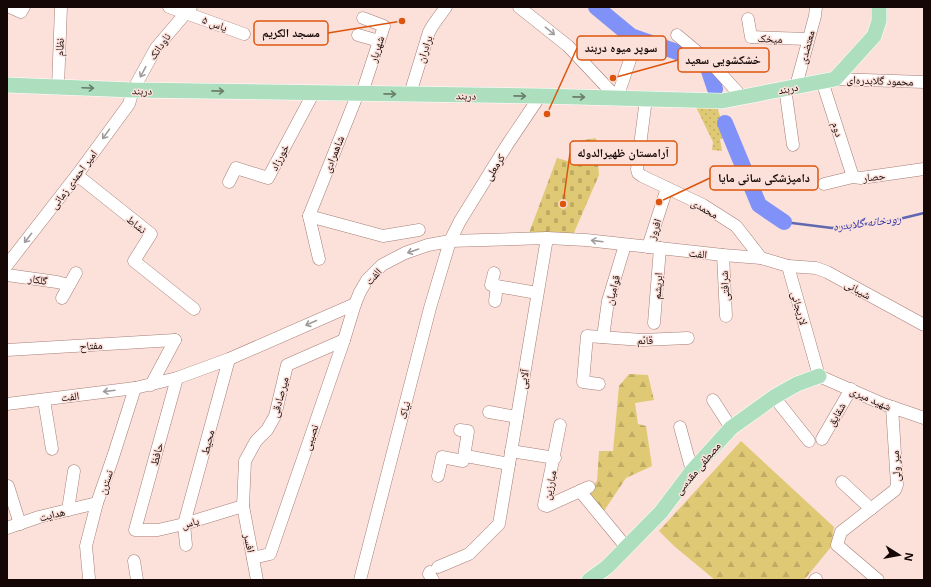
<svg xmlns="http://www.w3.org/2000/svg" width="931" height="587" font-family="'Open Sans','Noto Naskh Arabic',sans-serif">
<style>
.green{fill:url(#green-dots)}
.forest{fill:url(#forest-firs)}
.cemetery{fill:url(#cemetery-stones)}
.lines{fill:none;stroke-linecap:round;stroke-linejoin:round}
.stream{stroke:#6068af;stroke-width:2.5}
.river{stroke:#8092f8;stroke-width:16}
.minor-casing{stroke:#a67e75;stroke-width:13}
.major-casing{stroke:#fff;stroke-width:16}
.minor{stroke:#fff;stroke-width:12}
.major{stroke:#addfbf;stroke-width:15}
.oneway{stroke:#a19c9b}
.oneway2{stroke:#697e6b}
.labels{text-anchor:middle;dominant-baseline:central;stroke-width:3;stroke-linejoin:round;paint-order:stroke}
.street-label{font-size:11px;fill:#150705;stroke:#fce1db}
.water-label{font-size:12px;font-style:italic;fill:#3132a6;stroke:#fce1db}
.leader{fill:none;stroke:#dd550c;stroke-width:1.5}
.callout-dot{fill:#dd550c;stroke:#fce1db;stroke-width:1.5}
.callout{fill:#fce1db;stroke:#dd550c;stroke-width:1.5}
.callout-label{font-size:12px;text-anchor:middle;font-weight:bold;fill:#150705}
</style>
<defs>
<pattern id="green-dots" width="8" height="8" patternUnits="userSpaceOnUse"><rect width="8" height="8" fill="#e0c974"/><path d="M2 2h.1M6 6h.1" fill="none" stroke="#bfab63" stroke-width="1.8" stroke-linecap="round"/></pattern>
<pattern id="forest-firs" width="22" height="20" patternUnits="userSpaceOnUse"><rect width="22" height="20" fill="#e0c974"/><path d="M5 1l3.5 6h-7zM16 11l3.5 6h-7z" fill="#bfab63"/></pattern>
<pattern id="cemetery-stones" width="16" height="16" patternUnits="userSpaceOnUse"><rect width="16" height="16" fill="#e0c974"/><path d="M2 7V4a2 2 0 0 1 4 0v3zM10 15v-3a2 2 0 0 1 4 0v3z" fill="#bfab63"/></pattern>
</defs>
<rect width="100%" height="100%" fill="#fce1db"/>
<!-- green -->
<path class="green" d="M 695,105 L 716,105 L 728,137 L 720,139 L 722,151 L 712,150 L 713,142 Z"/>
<!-- forest -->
<g class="forest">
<path d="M 629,374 L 648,375 L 654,400 L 635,403 L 638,424 L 646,426 L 652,466 L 626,478 L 604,511 L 587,492 L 597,481 L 599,451 L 613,451 L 619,386 Z"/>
<path d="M 741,441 L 834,527 L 831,547 L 804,580 L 715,580 L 674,546 L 659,531 Z"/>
</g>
<!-- cemetery -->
<path class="cemetery" d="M 596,138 L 599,175 L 573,235 L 529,233 L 557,158 L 571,162 L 578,141 Z"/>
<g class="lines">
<!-- stream -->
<path class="stream" d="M 784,222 L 832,228 L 891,221 L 924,213"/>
<!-- river -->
<g class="river">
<path d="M 596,7 L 631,36 L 706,62 L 715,89"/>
<path d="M 725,123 L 759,205 L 784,222"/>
</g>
<!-- minor casing -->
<g class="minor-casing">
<g id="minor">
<path d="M 10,7 L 21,12 L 24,7"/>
<path d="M 169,7 L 244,34"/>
<path d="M 519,7 L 568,46 L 617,98 L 633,51"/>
<path d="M 748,19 L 751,37 L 808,39"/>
<path d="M 358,35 L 379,41"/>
<path d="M 677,35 L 713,65 L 742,97"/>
<path d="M 835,79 L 924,82"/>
<path d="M 822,81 L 853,177"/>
<path d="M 796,86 L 815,16 L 816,7"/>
<path d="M 58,87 L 61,7"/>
<path d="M 785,88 L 793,145"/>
<path d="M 358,93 L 309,216 L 383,236 L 419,230"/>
<path d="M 362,93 L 384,26 L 363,18"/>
<path d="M 410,94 L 429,32 L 433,25 L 446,7"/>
<path d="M 646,99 L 637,169 L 638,173 L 642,176 L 703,205 L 736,226 L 761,258"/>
<path d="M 77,175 L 151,234 L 134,261 L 194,309"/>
<path d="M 229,182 L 236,168 L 268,178 L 314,92"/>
<path d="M 824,184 L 853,177 L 861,178 L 924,169"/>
<path d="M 309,216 L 319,259"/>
<path d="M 648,247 L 667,188"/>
<path d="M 723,255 L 726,316"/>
<path d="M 7,265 L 77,175 L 129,104 L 133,90 L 156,48 L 191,7"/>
<path d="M 788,266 L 816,268 L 827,272 L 924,325"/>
<path d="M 494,273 L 491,285 L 537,293"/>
<path d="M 7,275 L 57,282 L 69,285"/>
<path d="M 62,298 L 76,273"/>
<path d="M 495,301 L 497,286"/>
<path d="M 654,323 L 660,248"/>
<path d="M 603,337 L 608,301 L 625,245"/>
<path d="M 7,350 L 175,340"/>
<path d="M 177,378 L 135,530 L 158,530 L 184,524 L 243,506"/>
<path d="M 599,384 L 583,382 L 587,336 L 642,340 L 688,338"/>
<path d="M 151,385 L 175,340"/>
<path d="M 774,397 L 809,441"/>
<path d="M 44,400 L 52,449"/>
<path d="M 713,400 L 731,428"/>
<path d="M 7,404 L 135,388 L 177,378 L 229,359 L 355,304 L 360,292 L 367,280 L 382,265 L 405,253 L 428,245 L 450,241 L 547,238 L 586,240 L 723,255 L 761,258 L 788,266 L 819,376 L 883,404 L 924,418"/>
<path d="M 489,412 L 517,417"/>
<path d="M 560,425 L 544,505 L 547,506 L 589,487"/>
<path d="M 680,427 L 692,471"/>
<path d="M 460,430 L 468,431 L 464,457"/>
<path d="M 822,439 L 851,389"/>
<path d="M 511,451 L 555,458"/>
<path d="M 438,476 L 442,457 L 463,461 L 464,457 L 466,456 L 509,464"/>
<path d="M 842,482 L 871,509"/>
<path d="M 8,486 L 20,524"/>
<path d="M 580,491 L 627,548"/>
<path d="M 68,510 L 74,471"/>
<path d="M 7,528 L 39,517 L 97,503"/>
<path d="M 186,545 L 184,524 L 229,359"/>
<path d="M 253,558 L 270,554 L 344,340 L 355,304"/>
<path d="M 134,561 L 137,580"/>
<path d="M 438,567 L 469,554 L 499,524 L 547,238"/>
<path d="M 430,572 L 429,574 L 433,580"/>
<path d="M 89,578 L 86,546 L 97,503 L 113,457 L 135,388"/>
<path d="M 257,580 L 243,506 L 245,461 L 256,441 L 267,430 L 275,416 L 287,365 L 344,340"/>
<path d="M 360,580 L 430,308 L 450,241 L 460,221 L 507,145 L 540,96"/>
<path d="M 815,580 L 816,579"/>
<path d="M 878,580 L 837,545 L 841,532 L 895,490 L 897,485 L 892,407"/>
</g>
</g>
<!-- major casing -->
<g class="major-casing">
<g id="major">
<path d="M 7,85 L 133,90 L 540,96 L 722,101 L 835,79 L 874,36 L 879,21 L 879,7"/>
<path d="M 589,580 L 607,567 L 661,512 L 692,471 L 731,428 L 774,397 L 797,384 L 819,376"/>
</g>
</g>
<!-- minor -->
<use href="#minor" class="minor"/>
<!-- major -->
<use href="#major" class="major"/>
</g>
<!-- one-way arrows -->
<defs><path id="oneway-shaft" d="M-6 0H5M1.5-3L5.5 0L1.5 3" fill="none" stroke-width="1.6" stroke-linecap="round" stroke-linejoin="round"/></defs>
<g class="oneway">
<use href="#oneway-shaft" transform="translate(550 31) rotate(39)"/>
<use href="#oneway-shaft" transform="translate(143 72) rotate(118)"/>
<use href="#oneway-shaft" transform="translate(106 134) rotate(126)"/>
<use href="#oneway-shaft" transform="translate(28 238) rotate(128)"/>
<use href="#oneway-shaft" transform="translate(597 241) rotate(-173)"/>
<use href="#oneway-shaft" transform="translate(413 251) rotate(161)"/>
<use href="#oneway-shaft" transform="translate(311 323) rotate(156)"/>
<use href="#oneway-shaft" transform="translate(109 391) rotate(173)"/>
</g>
<g class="oneway2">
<use href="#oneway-shaft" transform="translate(88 88) rotate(2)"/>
<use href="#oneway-shaft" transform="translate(218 91) rotate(1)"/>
<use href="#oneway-shaft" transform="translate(390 94) rotate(1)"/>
<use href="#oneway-shaft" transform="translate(520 96) rotate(1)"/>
<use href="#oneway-shaft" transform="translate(579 97) rotate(1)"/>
</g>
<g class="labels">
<!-- street labels -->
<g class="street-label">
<text transform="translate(215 23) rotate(20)">یاس ۵</text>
<text transform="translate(770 38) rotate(2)">میخک</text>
<text transform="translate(159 46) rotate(-55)">ناودانک</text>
<text transform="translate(59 47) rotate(-88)">نظام</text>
<text transform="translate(806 47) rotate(-75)">معتضدی</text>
<text transform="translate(376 49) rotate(-72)">شهریار</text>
<text transform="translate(424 49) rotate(-72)">برادران</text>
<text transform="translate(880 80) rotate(2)">محمود گلابدره‌ای</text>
<text transform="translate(788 88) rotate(-11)">دربند</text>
<text transform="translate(142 90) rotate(1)">دربند</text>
<text transform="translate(466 95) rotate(1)">دربند</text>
<text transform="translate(838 129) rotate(72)">دوم</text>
<text transform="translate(333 154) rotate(-68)">شاهمرادی</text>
<text transform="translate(279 157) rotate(-62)">خورزاد</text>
<text transform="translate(494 167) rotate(-58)">کرمعلی</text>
<text transform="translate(874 176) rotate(-6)">حصار</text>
<text transform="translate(73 179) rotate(-53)">امیر احمدی زمانی</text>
<text transform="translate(705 208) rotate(30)">محمدی</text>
<text transform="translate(137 224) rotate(39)">نشاط</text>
<text transform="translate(654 229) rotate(-72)">افروز</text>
<text transform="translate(698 253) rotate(6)">الفت</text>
<text transform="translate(373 276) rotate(-48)">الفت</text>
<text transform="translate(38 279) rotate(9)">گلکار</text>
<text transform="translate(657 286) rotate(-86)">ابریشم</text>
<text transform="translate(724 286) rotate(-93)">شرافتی</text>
<text transform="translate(858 289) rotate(29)">شیبانی</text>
<text transform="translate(612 290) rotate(-75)">قوامیان</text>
<text transform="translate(800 308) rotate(74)">لاریجانی</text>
<text x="645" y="339">قائم</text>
<text transform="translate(91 345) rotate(-4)">مفتاح</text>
<text transform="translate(523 379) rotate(-81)">آلایی</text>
<text transform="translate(70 396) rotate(-7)">الفت</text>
<text transform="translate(279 397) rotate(-75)">میرصادقی</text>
<text transform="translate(871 398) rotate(24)">شهید میری</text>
<text transform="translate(404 410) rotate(-75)">نیاک</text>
<text transform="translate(836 414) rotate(-60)">شقایق</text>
<text transform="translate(310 437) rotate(-71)">نصیبی</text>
<text transform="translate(207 442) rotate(-75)">محیط</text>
<text transform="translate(156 454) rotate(-75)">حافظ</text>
<text transform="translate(895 466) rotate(-93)">میر ولی</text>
<text transform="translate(697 468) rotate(-50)">مصطفی مقدسی</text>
<text transform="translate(105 482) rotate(-71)">نسترن</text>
<text transform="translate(549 485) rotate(-78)">مبارزین</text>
<text transform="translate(52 514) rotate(-14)">هدایت</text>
<text transform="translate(190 522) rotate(-16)">یاس</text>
<text transform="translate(250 543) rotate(79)">افسر</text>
</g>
<!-- water labels -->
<g class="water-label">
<text transform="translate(867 222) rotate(-7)">رودخانه گلابدره</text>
</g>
</g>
<!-- callouts -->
<path class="leader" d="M402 21L328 33M547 114L577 48M613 78L678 60M563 204L570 153M659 202L710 178"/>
<g class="callout-dot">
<circle cx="402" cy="21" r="4"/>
<circle cx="547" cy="114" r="4"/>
<circle cx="613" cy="78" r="4"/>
<circle cx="563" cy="204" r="4"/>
<circle cx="659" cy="202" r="4"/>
</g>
<g class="callout">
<rect x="254" y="21" width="74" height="24" rx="4"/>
<rect x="577" y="36" width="89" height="24" rx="4"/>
<rect x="678" y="48" width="91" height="24" rx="4"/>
<rect x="570" y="141" width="107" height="24" rx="4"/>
<rect x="710" y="166" width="108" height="24" rx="4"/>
</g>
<g class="callout-label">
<text x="291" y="37">مسجد الکریم</text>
<text x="621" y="52">سوپر میوه دربند</text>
<text x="723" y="64">خشکشویی سعید</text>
<text x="623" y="157">آرامستان ظهیرالدوله</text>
<text x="764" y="182">دامپزشکی سانی مایا</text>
</g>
<!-- border -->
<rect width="931" height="587" fill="none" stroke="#150705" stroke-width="16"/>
<!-- north arrow -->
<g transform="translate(899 555) rotate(101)" stroke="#fce1db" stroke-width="3" paint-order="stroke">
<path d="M0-3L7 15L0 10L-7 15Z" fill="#150705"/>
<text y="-6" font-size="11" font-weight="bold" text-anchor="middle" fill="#150705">N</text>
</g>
</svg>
